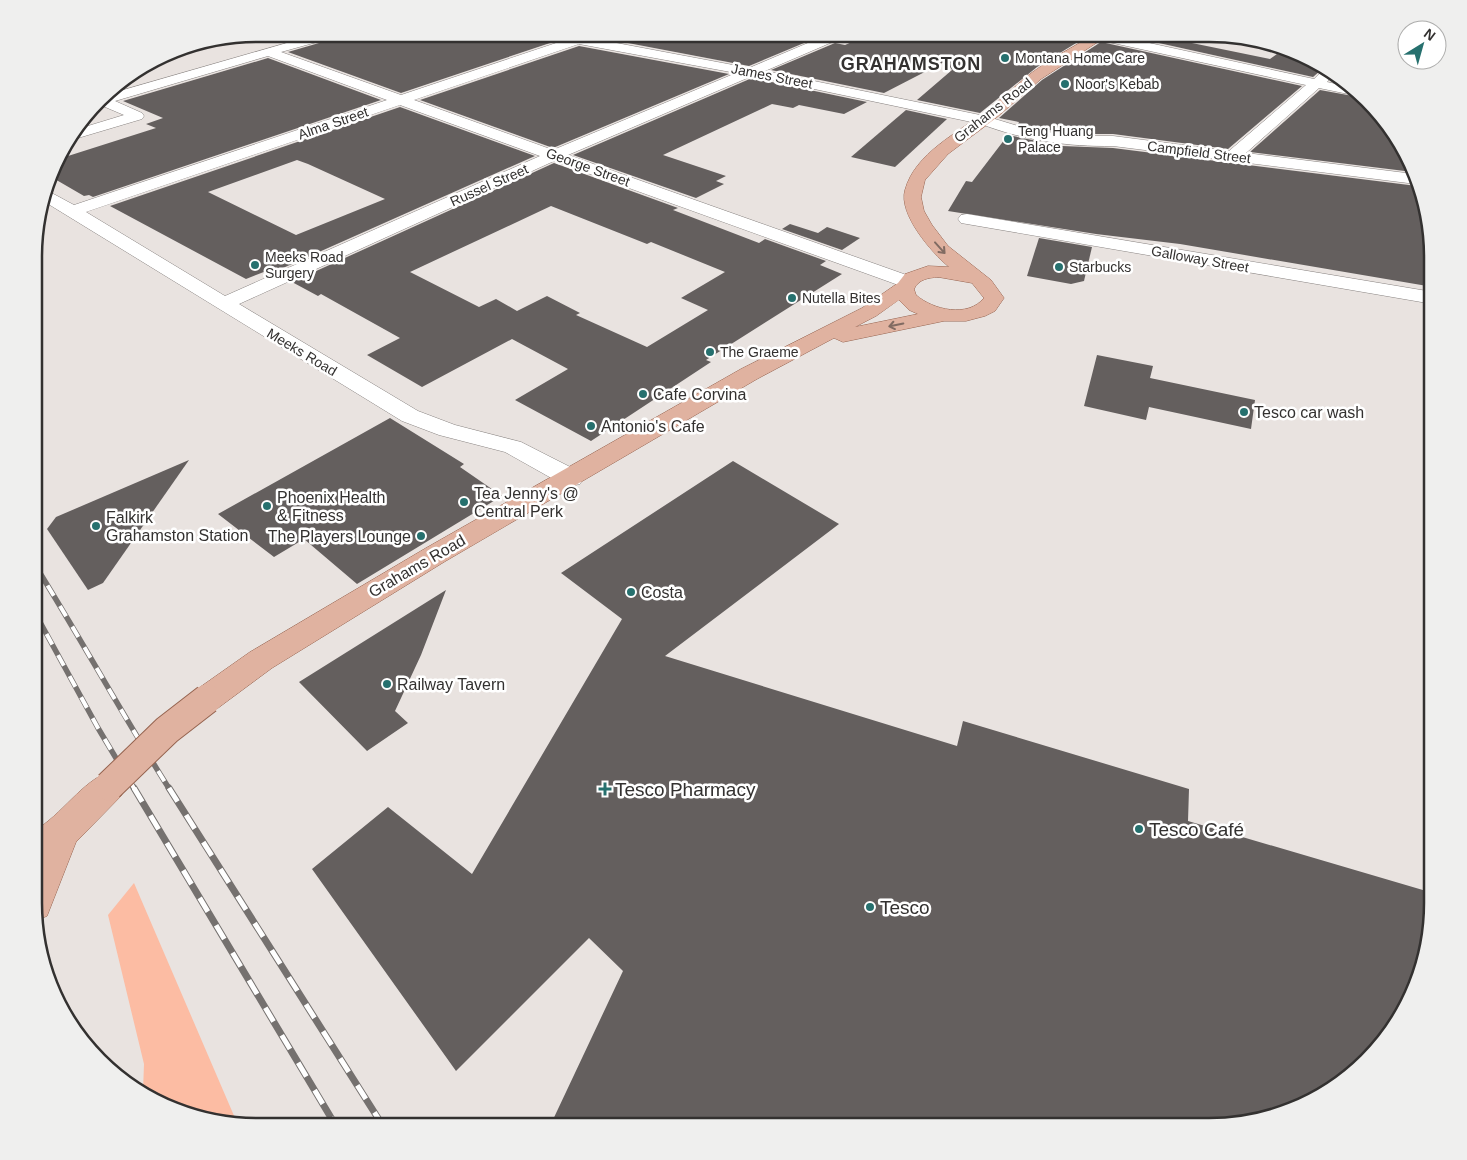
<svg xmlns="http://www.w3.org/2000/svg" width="1467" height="1160" font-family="Helvetica,sans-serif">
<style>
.green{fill:#fcbca3}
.building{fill:#645f5e;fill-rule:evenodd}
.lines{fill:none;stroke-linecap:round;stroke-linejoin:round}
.minor-casing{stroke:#898482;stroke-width:1}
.major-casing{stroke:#966450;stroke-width:1}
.minor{fill:#fff;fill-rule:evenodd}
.major{fill:#e0b2a0;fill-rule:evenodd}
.rail-far1-casing{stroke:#75716f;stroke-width:5.5}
.rail-casing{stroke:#75716f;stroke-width:7}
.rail-far1{stroke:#fff;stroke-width:4;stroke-dasharray:12;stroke-linecap:butt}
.rail{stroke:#fff;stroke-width:5;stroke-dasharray:16;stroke-linecap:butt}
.major-bridge-casing{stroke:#966450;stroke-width:31;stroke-linecap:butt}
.major-bridge{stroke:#e0b2a0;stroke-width:29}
.oneway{stroke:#816b62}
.poi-dot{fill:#26706e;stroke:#fff;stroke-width:2}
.labels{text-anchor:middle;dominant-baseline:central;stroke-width:5;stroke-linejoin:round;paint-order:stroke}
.far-poi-label{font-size:14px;fill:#333130;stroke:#fff;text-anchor:start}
.far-street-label{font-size:14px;fill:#333130;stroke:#fff}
.poi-label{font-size:16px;fill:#333130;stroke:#fff;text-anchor:start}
.street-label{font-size:16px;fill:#333130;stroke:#fff}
.far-district-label{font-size:18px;font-weight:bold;letter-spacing:1px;fill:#333130;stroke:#fff}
.near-poi-label{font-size:19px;fill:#333130;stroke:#fff;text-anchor:start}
.rim{fill:none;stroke:#333130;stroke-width:2.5}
</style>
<rect width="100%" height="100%" fill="#e9e3e0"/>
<!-- green -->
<path class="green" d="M 134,883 L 238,1125 L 172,1109 L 143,1091 L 144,1064 L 108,915 Z"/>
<!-- building -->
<g class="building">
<path d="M 350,34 L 550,34 L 552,38 L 559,40 L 401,93 L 288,52 Z"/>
<path d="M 589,34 L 801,34 L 816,38 L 749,66 L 591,36 Z"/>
<path d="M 890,34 L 1082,34 L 1086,37 L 1037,67 L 980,113 L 917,100 L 952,70 L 946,61 L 884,93 L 771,70 L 835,43 L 845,45 L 868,35 L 881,38 Z"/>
<path d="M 1118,34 L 1148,34 L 1270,59 L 1277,54 L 1283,55 L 1289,50 L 1295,51 L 1326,70 L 1320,71 L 1313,77 Z"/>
<path d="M 1101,42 L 1302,86 L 1228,149 L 1113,134 L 1083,134 L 1048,130 L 1018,124 L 1019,122 L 999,118 L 1042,80 Z"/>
<path d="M 579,46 L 729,74 L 553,148 L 420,100 Z"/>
<path d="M 268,58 L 381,100 L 93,197 L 89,195 L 84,196 L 53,178 L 60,156 L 68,156 L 156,128 L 146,124 L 163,118 L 123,101 Z"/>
<path d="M 752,78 L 867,102 L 844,114 L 799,105 L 793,108 L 772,104 L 663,155 L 726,176 L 716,181 L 724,184 L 696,198 L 573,155 Z"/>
<path d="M 1320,90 L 1364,98 L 1410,159 L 1413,172 L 1250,152 Z"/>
<path d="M 400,107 L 535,156 L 274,272 L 269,270 L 246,279 L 110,206 ZM 297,160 L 308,164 L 385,199 L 296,235 L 208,192 Z"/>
<path d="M 906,110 L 947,119 L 895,167 L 851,157 Z"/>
<path d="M 1008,135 L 1062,146 L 1113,148 L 1417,186 L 1433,257 L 1433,287 L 1180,244 L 1096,234 L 948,211 L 966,181 L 972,182 Z"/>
<path d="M 554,163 L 678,208 L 673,210 L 759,243 L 765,239 L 826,261 L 820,265 L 842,274 L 706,360 L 711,362 L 591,441 L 515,400 L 568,369 L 512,339 L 422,387 L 367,355 L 400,338 L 321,294 L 318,296 L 292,282 ZM 551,206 L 647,244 L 651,242 L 725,272 L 681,298 L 708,310 L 647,347 L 576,315 L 580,313 L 547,296 L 517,311 L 496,299 L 479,307 L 410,272 Z"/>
<path d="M 790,224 L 818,233 L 827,227 L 860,238 L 842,250 L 782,229 Z"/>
<path d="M 1039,238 L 1092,247 L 1084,281 L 1071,284 L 1027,276 Z"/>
<path d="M 1097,355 L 1153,366 L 1150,378 L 1255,400 L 1251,429 L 1149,407 L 1146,420 L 1084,406 Z"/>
<path d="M 390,418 L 464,464 L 460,467 L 502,496 L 357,584 L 304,539 L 274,557 L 218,514 Z"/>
<path d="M 189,460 L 103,583 L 88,590 L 47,529 L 56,517 Z"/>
<path d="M 733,461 L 839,524 L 665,656 L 957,746 L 963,721 L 1189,789 L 1188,821 L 1433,893 L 1433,917 L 1416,988 L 1378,1049 L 1295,1109 L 1210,1126 L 550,1126 L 623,971 L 589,938 L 456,1071 L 312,869 L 388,807 L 472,874 L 622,619 L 561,573 Z"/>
<path d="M 446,590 L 421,655 L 395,711 L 408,723 L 367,751 L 299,682 Z"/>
</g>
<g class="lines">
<!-- minor casing -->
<g class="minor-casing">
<g id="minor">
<path d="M 318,34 L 337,34 L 335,37 L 281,52 L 401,95 L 565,40 L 554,37 L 552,34 C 564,34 577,33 588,35 L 590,38 L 749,68 L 829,34 L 846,34 L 844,37 L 765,71 L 985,116 L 1018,126 L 1048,132 L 1083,136 L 1113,136 L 1229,151 L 1306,85 L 1090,38 L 1084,34 L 1108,34 L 1314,79 L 1321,72 L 1329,72 L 1333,75 L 1327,82 L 1354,88 L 1363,97 L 1319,88 L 1246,153 L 1414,174 L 1416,184 L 1113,146 C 1068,147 1023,140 981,124 L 752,76 L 568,155 L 915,278 L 918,282 L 915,286 L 908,288 L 901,286 L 554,161 L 239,304 L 418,411 L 455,425 L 521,442 L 580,472 L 583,478 L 580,484 L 571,486 L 562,484 L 505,452 L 439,435 L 402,421 L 45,202 L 48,191 L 74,205 L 387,100 L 268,56 L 115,101 L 142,113 L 144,116 L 142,119 L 78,138 L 70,139 L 78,129 L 124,115 L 98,104 L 106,95 ZM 579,44 L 736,73 L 553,150 L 414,100 ZM 400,105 L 540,156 L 225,296 L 86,212 Z"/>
<path d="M 967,214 L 1433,292 L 1433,304 L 961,223 L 958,219 L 961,215 Z"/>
</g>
</g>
<!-- major casing -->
<g class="major-casing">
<g id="major">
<path d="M 1095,34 L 1110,34 L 1041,79 L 996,118 L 948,154 L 925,180 L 921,197 L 924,211 L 932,225 L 948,246 L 991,280 L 1004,298 L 995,311 L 985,316 L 966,321 L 944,321 L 843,342 L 834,338 L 757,379 L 444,562 L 272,668 L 218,708 L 207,711 L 196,708 L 192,699 L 196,690 L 250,652 L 426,548 L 741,369 L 862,308 L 898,283 L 905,274 L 928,266 L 949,267 C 932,253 898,214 905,190 C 915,153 958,133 986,111 C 1001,100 1015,86 1030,74 C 1050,59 1073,47 1095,34 ZM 938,277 L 972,283 L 984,298 C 968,318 933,310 916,295 L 914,289 C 919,279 928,278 938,277 ZM 899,300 L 909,310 L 918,314 L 855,327 L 876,316 Z"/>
<path d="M 109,772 L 121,776 L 126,786 L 121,796 L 76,842 L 47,916 L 35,921 L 34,831 C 62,815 82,781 109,772 Z"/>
</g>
</g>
<!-- minor -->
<use href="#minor" class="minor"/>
<!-- major -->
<use href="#major" class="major"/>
<!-- rail-far1 casing -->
<g class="rail-far1-casing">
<g id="rail-far1">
<path d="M 35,565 C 81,639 123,716 170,790"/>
<path d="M 35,613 L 98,728 L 135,790"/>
</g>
</g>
<!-- rail casing -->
<g class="rail-casing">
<g id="rail">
<path d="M 134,788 L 336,1126"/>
<path d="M 169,788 L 383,1126"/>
</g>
</g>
<!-- rail-far1 -->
<use href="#rail-far1" class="rail-far1"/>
<!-- rail -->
<use href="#rail" class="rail"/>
<!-- major-bridge casing -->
<g class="major-bridge-casing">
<path id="major-bridge" d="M 109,786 L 167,730 L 207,699"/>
</g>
<!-- major-bridge -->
<use href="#major-bridge" class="major-bridge"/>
</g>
<!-- one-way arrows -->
<defs><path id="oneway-shaft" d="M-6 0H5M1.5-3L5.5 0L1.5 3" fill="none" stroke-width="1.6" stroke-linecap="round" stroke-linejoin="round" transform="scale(1.25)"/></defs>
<g class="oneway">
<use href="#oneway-shaft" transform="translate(940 248) rotate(48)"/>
<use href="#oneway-shaft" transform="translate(896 325) rotate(168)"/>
</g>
<!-- markers -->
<g class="poi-dot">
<circle cx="1005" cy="58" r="5"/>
<circle cx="1065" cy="84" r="5"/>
<circle cx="1008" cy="139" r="5"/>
<circle cx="255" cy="265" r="5"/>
<circle cx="1059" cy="267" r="5"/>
<circle cx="792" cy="298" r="5"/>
<circle cx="710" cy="352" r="5"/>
<circle cx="643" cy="394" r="5"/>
<circle cx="1244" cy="412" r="5"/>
<circle cx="591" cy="426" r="5"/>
<circle cx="464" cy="502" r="5"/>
<circle cx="267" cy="506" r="5"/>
<circle cx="96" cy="526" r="5"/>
<circle cx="421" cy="536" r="5"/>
<circle cx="631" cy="592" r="5"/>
<circle cx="387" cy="684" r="5"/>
<path d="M602.5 781.5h5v5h5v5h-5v5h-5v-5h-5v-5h5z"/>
<circle cx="1139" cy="829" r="5"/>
<circle cx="870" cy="907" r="5"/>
</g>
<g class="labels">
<!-- far-poi labels -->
<g class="far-poi-label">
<text x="1015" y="58">Montana Home Care</text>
<text x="1075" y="84">Noor's Kebab</text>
<text x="1018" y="131">Teng Huang<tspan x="1018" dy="16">Palace</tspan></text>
<text x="265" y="257">Meeks Road<tspan x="265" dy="16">Surgery</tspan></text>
<text x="1069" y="267">Starbucks</text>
<text x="802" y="298">Nutella Bites</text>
<text x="720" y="352">The Graeme</text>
</g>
<!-- far-street labels -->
<g class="far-street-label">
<text transform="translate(772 76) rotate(11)">James Street</text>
<text transform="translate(993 110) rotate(-38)">Grahams Road</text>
<text transform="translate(333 123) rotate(-19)">Alma Street</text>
<text transform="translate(1199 152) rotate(7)">Campfield Street</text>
<text transform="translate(588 167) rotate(20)">George Street</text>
<text transform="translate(489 185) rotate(-24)">Russel Street</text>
<text transform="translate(1200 259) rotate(10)">Galloway Street</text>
<text transform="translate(302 352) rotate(31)">Meeks Road</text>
</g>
<!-- poi labels -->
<g class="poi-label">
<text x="653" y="394">Cafe Corvina</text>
<text x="1254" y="412">Tesco car wash</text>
<text x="601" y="426">Antonio's Cafe</text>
<text x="474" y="493">Tea Jenny's @<tspan x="474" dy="18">Central Perk</tspan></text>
<text x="277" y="497">Phoenix Health<tspan x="277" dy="18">&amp; Fitness</tspan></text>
<text x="106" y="517">Falkirk<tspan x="106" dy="18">Grahamston Station</tspan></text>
<text x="411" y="536" text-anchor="end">The Players Lounge</text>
<text x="641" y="592">Costa</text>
<text x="397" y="684">Railway Tavern</text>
</g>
<!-- street labels -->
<g class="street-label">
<text transform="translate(417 566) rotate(-30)">Grahams Road</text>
</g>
<!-- far-district labels -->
<g class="far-district-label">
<text x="911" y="64">GRAHAMSTON</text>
</g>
<!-- near-poi labels -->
<g class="near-poi-label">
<text x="615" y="789">Tesco Pharmacy</text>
<text x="1149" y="829">Tesco Café</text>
<text x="880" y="907">Tesco</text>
</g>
</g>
<!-- crop -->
<path d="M0 0H1467V1160H0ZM257 42H1209A215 215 0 0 1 1424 257V903A215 215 0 0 1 1209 1118H257A215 215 0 0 1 42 903V257A215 215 0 0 1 257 42Z" fill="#efefee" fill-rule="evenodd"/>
<path class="rim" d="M257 42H1209A215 215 0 0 1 1424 257V903A215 215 0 0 1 1209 1118H257A215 215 0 0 1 42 903V257A215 215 0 0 1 257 42Z"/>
<!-- north arrow -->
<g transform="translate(1422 45) rotate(37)"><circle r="24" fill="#ffffff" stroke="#adadac"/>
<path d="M0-4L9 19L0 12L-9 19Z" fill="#26706e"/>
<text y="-8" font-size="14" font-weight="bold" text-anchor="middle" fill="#333130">N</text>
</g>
</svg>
